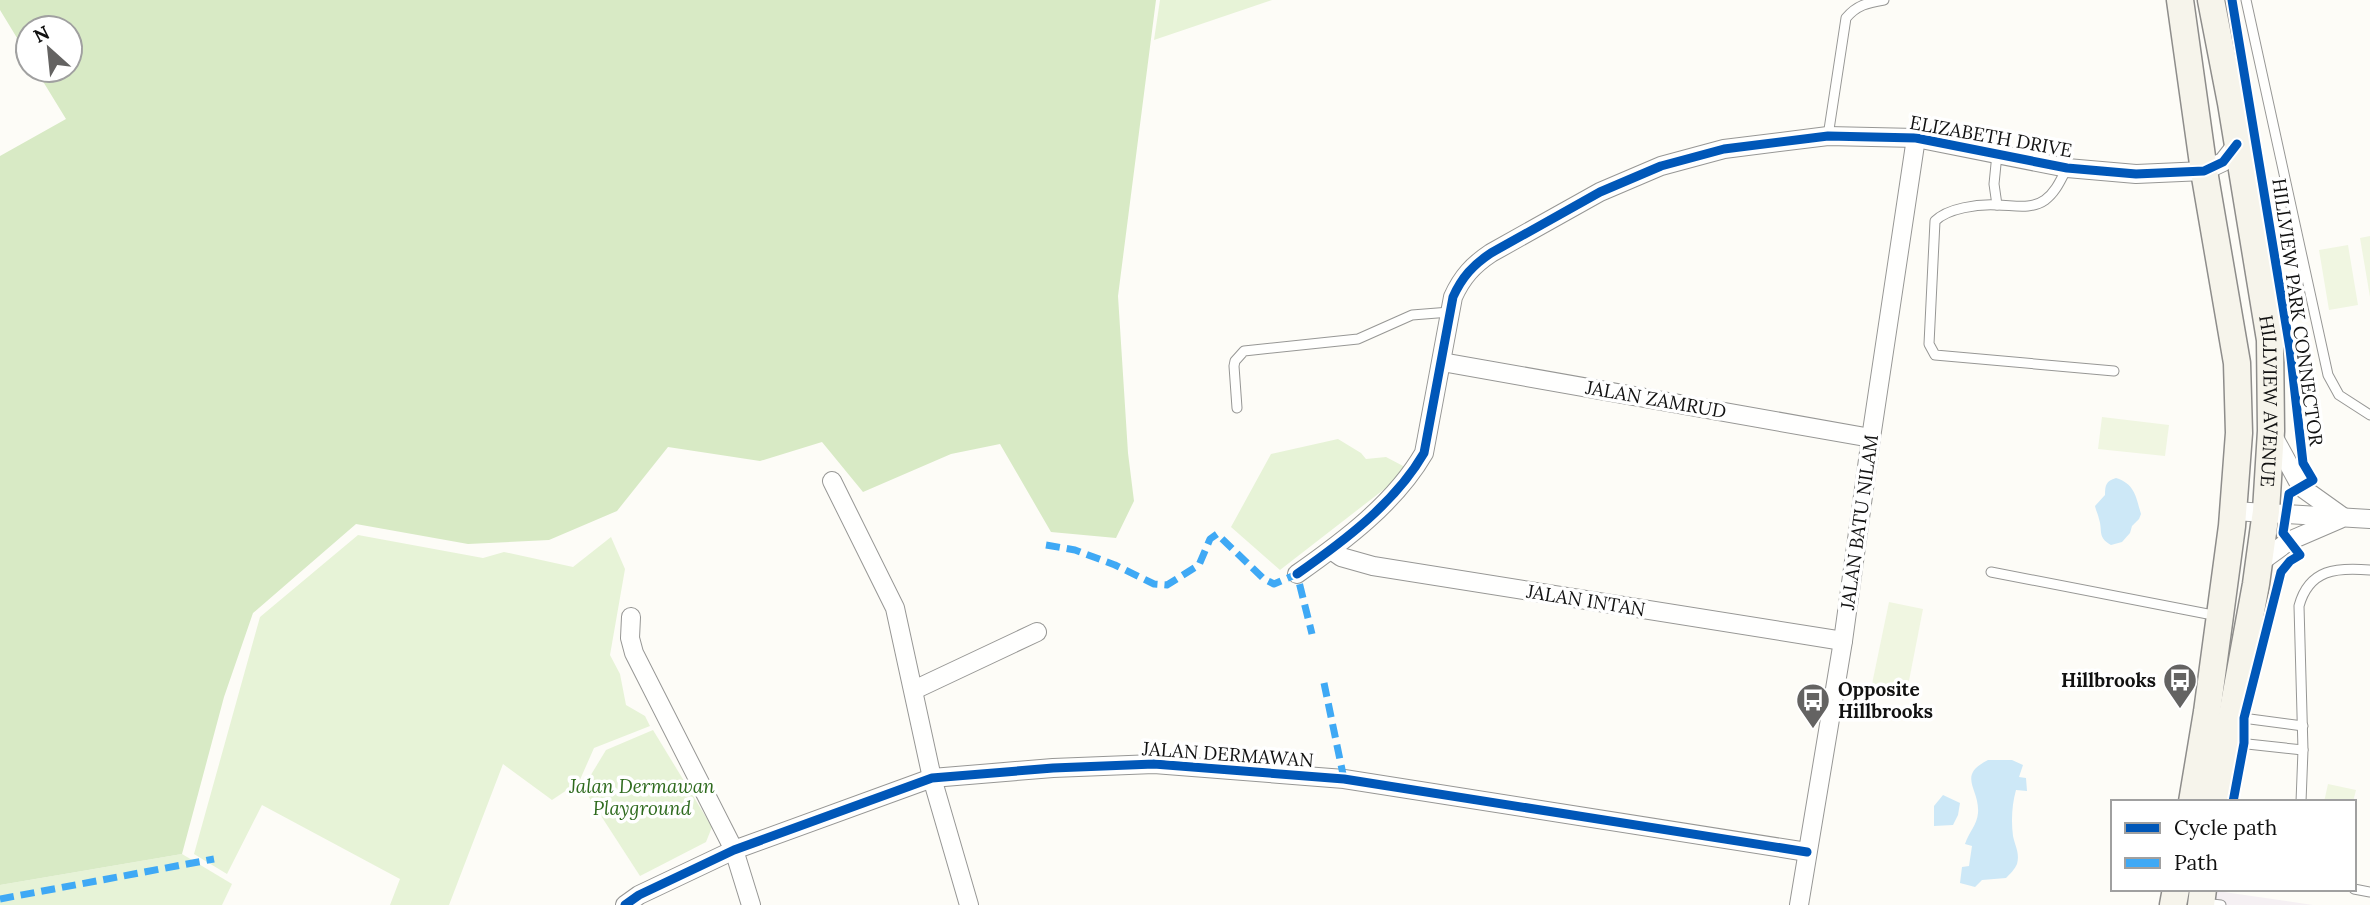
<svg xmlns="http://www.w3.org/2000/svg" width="2370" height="905" font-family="Lora,serif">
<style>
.industrial{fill:#f5f0f3}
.green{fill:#e7f3d7}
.forest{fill:#d8eac5}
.pitch{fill:#f0f6e1}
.water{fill:#cde8f7}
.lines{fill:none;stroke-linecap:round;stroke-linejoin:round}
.lane-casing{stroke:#979795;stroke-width:11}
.street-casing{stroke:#979795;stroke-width:20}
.secondary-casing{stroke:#8e8d8b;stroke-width:29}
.lane{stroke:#fffffe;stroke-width:9}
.street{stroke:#fffffe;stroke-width:18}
.secondary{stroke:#f6f4eb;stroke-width:26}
.quiet{stroke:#3fa9f5;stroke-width:7;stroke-dasharray:14 7;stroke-linecap:butt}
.cycleway-casing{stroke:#fff;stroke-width:13}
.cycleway{stroke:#0057b8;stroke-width:9}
.labels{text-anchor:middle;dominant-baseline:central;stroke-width:7;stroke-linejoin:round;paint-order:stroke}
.street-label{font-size:19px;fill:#111;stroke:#fff}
.poi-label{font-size:19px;font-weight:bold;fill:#111;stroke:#fff;text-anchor:end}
.park-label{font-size:19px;font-style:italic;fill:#2f6b1f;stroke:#fff}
</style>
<rect width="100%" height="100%" fill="#fdfcf7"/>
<!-- industrial -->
<path class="industrial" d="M 2217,891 L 2313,905 L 2215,905 Z"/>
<!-- green -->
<g class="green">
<path d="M 1160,0 L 1272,0 L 1154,40 Z"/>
<path d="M 1338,439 L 1361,453 L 1366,459 L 1386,457 L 1405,467 L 1387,487 L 1280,570 L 1231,527 L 1271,454 Z"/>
<path d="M 358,535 L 483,558 L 504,552 L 573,567 L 611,537 L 625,569 L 610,655 L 620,674 L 626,705 L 645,716 L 650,726 L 594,748 L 579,782 L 552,800 L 503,764 L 449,905 L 390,905 L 400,879 L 262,805 L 227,874 L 194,854 L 260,617 Z"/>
<path d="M 653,730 L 712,827 L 706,842 L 640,876 L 583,788 L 606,750 Z"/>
<path d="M 182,854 L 232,884 L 222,905 L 0,905 L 0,885 Z"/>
</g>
<!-- forest -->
<path class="forest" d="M 0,0 L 1156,0 L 1118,296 L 1128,453 L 1134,501 L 1116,538 L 1051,532 L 1000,444 L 951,454 L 863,492 L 822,442 L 760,461 L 668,447 L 617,511 L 549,540 L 468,544 L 356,524 L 253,613 L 224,697 L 182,854 L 0,885 L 0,156 L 66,119 L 36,70 L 70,70 L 70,28 L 28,28 L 28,56 L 0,10 Z"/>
<!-- pitch -->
<g class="pitch">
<path d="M 2370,236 L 2370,297 L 2360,238 Z"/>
<path d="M 2348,245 L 2358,305 L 2329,310 L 2319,250 Z"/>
<path d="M 2102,417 L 2169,425 L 2165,456 L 2098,449 Z"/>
<path d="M 1889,602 L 1923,609 L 1907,691 L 1872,684 Z"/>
<path d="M 2328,784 L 2356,790 L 2353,802 L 2324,802 Z"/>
</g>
<!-- water -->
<g class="water">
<path d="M 2116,478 C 2135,484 2136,497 2141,514 L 2139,519 L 2132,526 L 2130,533 L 2122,542 L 2111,545 C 2097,537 2103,531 2099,519 C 2098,514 2096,511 2095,506 L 2105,495 C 2105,485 2106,481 2116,478 Z"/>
<path d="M 1988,760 L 2012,760 L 2023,765 L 2019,777 L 2026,778 L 2027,791 L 2016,790 C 2012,804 2011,821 2013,836 C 2015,846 2020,853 2017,864 C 2015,869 2010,874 2006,878 L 1982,880 L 1975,887 L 1960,883 L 1962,867 L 1969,866 L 1972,846 L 1965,844 C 1969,832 1977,825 1978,813 C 1980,788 1956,776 1988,760 Z"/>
<path d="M 1943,795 L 1960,803 L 1958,815 L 1953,825 L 1934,826 L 1934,806 Z"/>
</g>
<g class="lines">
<!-- lane casing -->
<g class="lane-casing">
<g id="lane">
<path d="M 2246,0 L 2328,375 L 2339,395 L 2370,415"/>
<path d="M 1828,136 L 1846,18 C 1857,5 1867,3 1884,0"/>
<path d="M 1997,154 L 1994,184 L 1997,205"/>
<path d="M 2067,168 C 2061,179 2056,192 2045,200 C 2031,210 2013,205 1997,205 C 1978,204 1948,208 1935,221 L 1929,344 L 1935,355 L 2114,371"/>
<path d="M 1237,408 L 1234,366 L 1235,361 L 1244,351 L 1358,339 L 1412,315 L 1450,312"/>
<path d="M 1991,572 L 2218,616"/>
<path d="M 2235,717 L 2303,726"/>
<path d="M 2229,742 L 2303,750"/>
<path d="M 2301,802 L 2303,750 L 2299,606 C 2309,569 2337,567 2370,570"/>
<path d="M 2354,889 L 2370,892"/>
<path d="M 2203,903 L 2221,905"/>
</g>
</g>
<!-- street casing -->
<g class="street-casing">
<g id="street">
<path d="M 1442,362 L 1871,438"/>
<path d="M 2272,434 L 2301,487 L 2343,517"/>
<path d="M 832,481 L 895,608 L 932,778 L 969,905"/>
<path d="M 2233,511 L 2370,519"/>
<path d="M 1331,550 L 1341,557 L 1373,566 L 1843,641"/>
<path d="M 2259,563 L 2289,541 L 2340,519"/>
<path d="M 1297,574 C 1344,541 1395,503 1424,453 L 1453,297 C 1462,277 1473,265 1491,253 L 1600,192 L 1661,166 L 1724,149 L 1828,136 L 1916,138 L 2067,168 L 2136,174 L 2204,171 L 2223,162 L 2237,144"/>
<path d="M 631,617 L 630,638 L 634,653 L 734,850 L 751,905"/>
<path d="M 914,690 L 1037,632"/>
<path d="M 625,905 L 639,895 L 734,850 L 932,778 L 1053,768 L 1154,764 L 1344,779 L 1807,852"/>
<path d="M 1799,905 L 1843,641 L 1871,438 L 1916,138"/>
</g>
</g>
<!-- secondary casing -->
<g class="secondary-casing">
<g id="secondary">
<path d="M 2180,0 L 2204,171 L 2237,363 L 2239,433 L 2232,526 L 2207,712 L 2192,802"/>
<path id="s1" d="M 2211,0 L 2231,103 L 2270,340 L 2271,431 L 2266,511 L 2256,584 L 2216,802"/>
<path d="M 2173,905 L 2176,889"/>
<path d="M 2201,905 L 2203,889"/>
</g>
</g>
<!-- lane -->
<use href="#lane" class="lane"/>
<!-- street -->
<use href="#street" class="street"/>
<!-- secondary -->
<use href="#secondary" class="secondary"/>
<!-- quiet -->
<g class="quiet">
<path d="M 1046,545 L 1075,550 L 1115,565 L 1154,584 L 1167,585 L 1199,565 L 1210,539 L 1217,534 L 1264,579 L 1274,584 L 1297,574 L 1312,634"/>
<path d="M 1324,683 L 1344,779"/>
<path d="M 0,899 L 214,859"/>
</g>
<!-- cycleway casing -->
<g class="cycleway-casing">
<g id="cycleway">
<path d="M 2232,0 L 2290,349 L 2303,463 L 2313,480 L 2289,494 L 2283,533 L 2300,555 L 2290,561 L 2281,572 L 2244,718 L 2244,743 L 2233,802"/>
<path d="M 1297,574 C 1344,541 1395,503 1424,453 L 1453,297 C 1462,277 1473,265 1491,253 L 1600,192 L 1661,166 L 1724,149 L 1828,136 L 1916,138 L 2067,168 L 2136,174 L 2204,171 L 2223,162 L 2237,144"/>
<path d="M 625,905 L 639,895 L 734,850 L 932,778 L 1053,768 L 1154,764 L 1344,779 L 1807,852"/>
</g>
</g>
<!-- cycleway -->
<use href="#cycleway" class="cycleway"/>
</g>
<!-- icons -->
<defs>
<g id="bus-pin" transform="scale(1.75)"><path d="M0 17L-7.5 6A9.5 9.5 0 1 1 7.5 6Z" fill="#646362" stroke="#fff"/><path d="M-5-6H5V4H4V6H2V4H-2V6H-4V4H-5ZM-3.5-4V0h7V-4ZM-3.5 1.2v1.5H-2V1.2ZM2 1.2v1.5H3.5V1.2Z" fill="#fff"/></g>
</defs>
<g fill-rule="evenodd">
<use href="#bus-pin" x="2180" y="680"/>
<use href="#bus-pin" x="1813" y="700"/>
</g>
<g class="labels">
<!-- street labels -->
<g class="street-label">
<text transform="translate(1991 136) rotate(10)">ELIZABETH DRIVE</text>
<text transform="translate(2298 312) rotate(82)">HILLVIEW PARK CONNECTOR</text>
<text transform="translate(1656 399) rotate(10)">JALAN ZAMRUD</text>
<text stroke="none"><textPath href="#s1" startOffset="406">HILLVIEW AVENUE</textPath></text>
<text transform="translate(1859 522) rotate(-82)">JALAN BATU NILAM</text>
<text transform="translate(1586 600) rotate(9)">JALAN INTAN</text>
<text transform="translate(1228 754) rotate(4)">JALAN DERMAWAN</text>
</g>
<!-- poi labels -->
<g class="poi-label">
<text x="2156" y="680">Hillbrooks</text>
<text x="1838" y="689" text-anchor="start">Opposite<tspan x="1838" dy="22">Hillbrooks</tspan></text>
</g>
<!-- park labels -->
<g class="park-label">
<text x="642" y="786">Jalan Dermawan<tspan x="642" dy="22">Playground</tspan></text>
</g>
</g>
<!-- legend -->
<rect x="2111" y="800" width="245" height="91" fill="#ffffff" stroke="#a0a0a0" stroke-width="2"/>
<rect x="2125" y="823" width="35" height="10" fill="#0057b8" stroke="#a0a0a0" stroke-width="2"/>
<text x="2174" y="835" font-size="21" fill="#111111">Cycle path</text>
<rect x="2125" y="858" width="35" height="10" fill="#3fa9f5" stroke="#a0a0a0" stroke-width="2"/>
<text x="2174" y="870" font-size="21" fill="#111111">Path</text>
<!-- north arrow -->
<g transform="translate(49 49) rotate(333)"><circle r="33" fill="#ffffff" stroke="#a0a0a0" stroke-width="2"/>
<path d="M0-5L12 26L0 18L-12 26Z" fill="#646362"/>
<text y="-10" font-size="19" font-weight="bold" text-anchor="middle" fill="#111111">N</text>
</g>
</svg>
